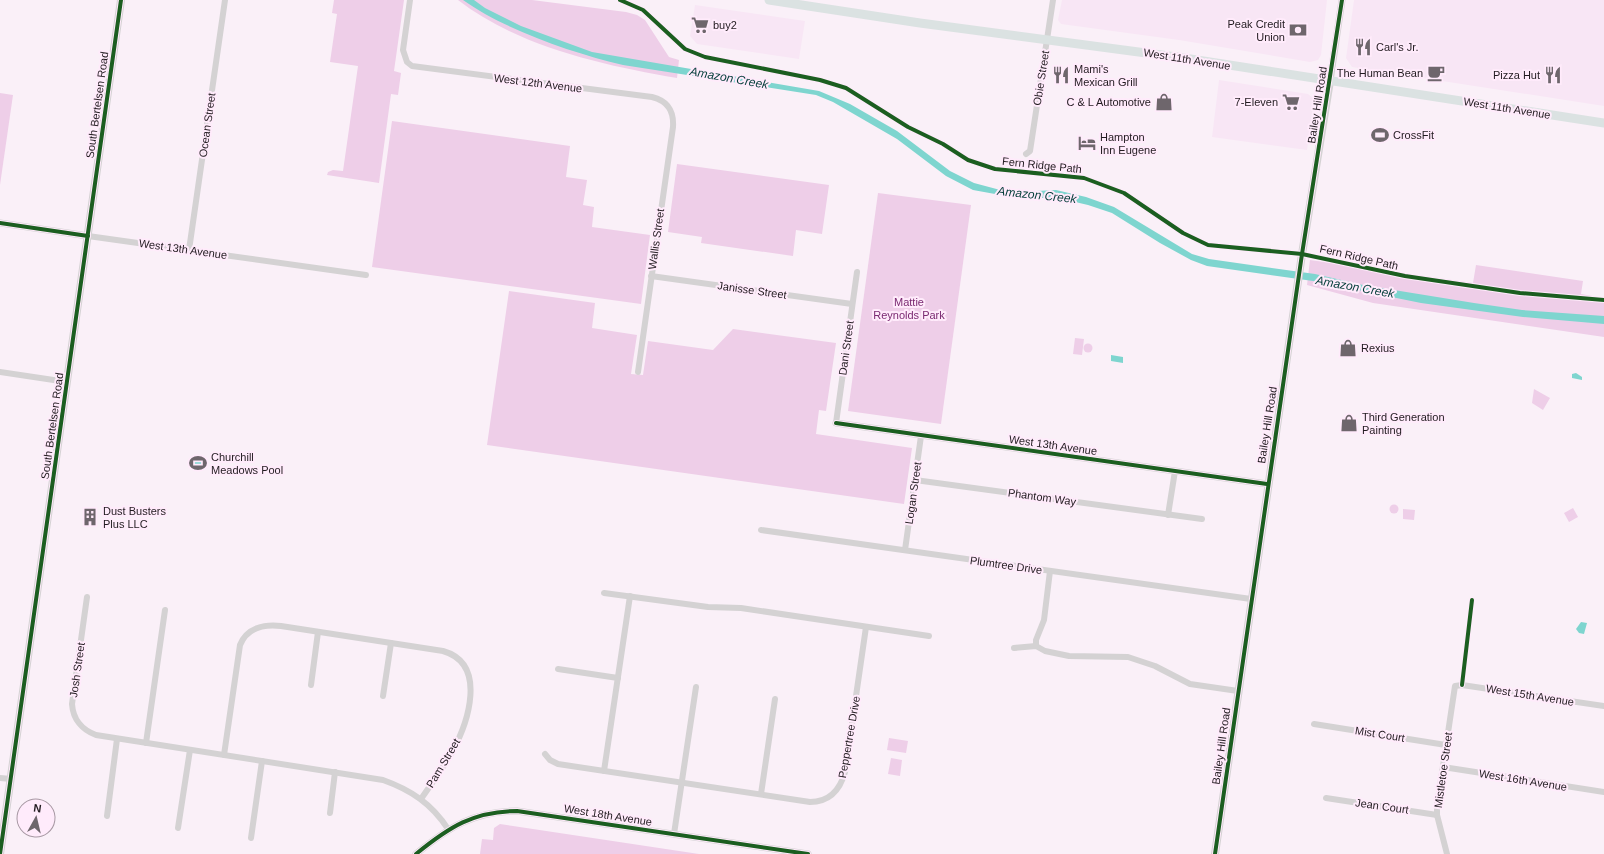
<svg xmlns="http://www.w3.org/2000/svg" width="1604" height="854" font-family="Arial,sans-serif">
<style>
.built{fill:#f8e6f5}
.green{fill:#eecee8}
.water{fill:#7ed5cf}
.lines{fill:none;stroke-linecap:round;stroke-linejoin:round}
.minor{stroke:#d4d2d3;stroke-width:6}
.tertiary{stroke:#d4d2d3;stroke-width:7}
.secondary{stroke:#d4d2d3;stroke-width:8}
.primary{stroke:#dbe2e2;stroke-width:9}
.cycleway-casing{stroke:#ffebfb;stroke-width:6}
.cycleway{stroke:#1b5e20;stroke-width:4}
.labels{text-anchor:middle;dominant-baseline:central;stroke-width:4;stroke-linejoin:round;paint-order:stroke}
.poi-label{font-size:11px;fill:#221b20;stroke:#ffebfb;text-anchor:start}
.street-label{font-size:11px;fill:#221b20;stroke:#ffebfb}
.park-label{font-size:11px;fill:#7a2971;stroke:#ffebfb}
.water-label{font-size:12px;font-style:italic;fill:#003b37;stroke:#ffebfb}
</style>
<rect width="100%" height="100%" fill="#faf0f8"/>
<!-- built -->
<g class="built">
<path d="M 1062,0 L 1327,0 L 1321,55 L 1318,60 L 1310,62 L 1179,40 L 1061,24 L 1058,20 Z"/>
<path d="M 1354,0 L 1604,0 L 1604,106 L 1352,67 L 1346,58 Z"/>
<path d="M 695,5 L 805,21 L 799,59 L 697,44 L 690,36 Z"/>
<path d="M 1219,80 L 1308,94 L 1314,99 L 1307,150 L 1212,137 Z"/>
</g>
<!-- green -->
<g class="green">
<path d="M 334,0 L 404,0 L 394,71 L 401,73 L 398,95 L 391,94 L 379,183 L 327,175 L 328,172 L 333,170 L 343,171 L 358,66 L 330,62 L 337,14 L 332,13 Z"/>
<path d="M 458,0 L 532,0 L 626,12 L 637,15 L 645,20 L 669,57 L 679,60 L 677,78 C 602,65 519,47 458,0 Z"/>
<path d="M 0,93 L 13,95 L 0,185 Z"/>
<path d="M 392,121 L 570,146 L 566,177 L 587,180 L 583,205 L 594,207 L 592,227 L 650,235 L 641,304 L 372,267 Z"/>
<path d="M 677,164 L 829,185 L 822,234 L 796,230 L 793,256 L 701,243 L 702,237 L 668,232 Z"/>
<path d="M 878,193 L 971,205 L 941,424 L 848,411 Z"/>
<path d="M 1310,260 L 1473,283 L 1476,265 L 1583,281 L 1581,294 L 1604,298 L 1604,337 L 1373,303 L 1307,285 Z"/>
<path d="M 509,291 L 595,303 L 592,328 L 637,335 L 631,374 L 643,375 L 648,341 L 713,350 L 733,329 L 836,343 L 826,411 L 819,410 L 816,434 L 912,448 L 904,504 L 487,445 Z"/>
<path d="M 1075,338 L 1084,339 L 1082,355 L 1073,354 Z"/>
<circle cx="1088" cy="348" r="4.5"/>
<path d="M 1534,389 L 1550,398 L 1543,410 L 1532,403 Z"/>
<circle cx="1394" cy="509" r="4.5"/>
<path d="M 1573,508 L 1578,517 L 1569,522 L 1564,513 Z"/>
<path d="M 1403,509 L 1415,510 L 1414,520 L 1403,519 Z"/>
<path d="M 889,738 L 908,741 L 906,753 L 887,750 Z"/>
<path d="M 891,758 L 902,760 L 900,776 L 888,774 Z"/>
<path d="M 500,824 L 699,854 L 480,854 L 482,839 L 493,840 L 494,828 Z"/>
</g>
<!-- water -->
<g class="water">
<path d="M 463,0 L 474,0 L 485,8 L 521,26 L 592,52 L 819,91 L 850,104 L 897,131 L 950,171 L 974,183 L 1004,191 L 1017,192 L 1056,190 L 1086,197 L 1114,207 L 1192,254 L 1209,259 L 1315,274 L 1363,285 L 1474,303 L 1522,310 L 1604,316 L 1604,324 L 1523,317 L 1421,303 L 1313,281 L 1207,266 L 1191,260 L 1160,243 L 1112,213 L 1088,205 L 1058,198 L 1017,198 L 973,190 L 946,176 L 897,139 L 833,102 L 816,95 L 623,65 C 573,53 505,30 463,0 Z"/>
<path d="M 1111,355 L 1123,357 L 1123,363 L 1111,361 Z"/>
<path d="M 1576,373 L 1582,377 L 1582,380 L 1572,378 L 1572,374 Z"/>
<path d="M 204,459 L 204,465 L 192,467 L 191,460 Z"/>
<path d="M 1581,622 L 1587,623 L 1584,634 L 1579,633 L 1576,629 Z"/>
</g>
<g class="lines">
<!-- minor -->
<g class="minor">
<path d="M 410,0 L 403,50 L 407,62 L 412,66 L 652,97 C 668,101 674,111 673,127 L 638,372"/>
<path d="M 1026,154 L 1030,151 L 1053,0"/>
<path d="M 88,236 L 366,275"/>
<path d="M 189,250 L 225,0"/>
<path d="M 651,276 L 852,304"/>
<path d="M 0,372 L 67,382"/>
<path d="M 836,423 L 857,272"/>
<path d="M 915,480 L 1202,519"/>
<path d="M 1168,515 L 1175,471"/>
<path d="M 761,530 L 1251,599"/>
<path d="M 905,550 L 921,436"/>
<path d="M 604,593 L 708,607 L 741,608 L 929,636"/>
<path d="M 87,597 L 72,704 C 73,719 82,730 96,735 L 383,780 C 411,790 432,804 448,829"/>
<path d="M 1036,646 L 1036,640 L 1044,620 L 1050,571"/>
<path d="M 1014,648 L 1036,646 L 1045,651 L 1069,656 L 1128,657 L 1155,666 L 1190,684 L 1238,691"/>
<path d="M 558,669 L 618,678"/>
<path d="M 311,685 L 318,632"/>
<path d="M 383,696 L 391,643"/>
<path d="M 1314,724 L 1446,745"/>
<path d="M 146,743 L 165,610"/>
<path d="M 545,754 L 550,760 L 558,764 L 810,802 C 830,802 840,790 845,772 L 866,627"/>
<path d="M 224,755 L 240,645 C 247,628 264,624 281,626 L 443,651 C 488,664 468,723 452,752 C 443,768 432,783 421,799"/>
<path d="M 1443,767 L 1604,792"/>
<path d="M 604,771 L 630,596"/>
<path d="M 0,778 L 11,779"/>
<path d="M 761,794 L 775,699"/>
<path d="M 1326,798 L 1437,815"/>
<path d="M 330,813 L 335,772"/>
<path d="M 107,816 L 117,739"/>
<path d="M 178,828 L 190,750"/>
<path d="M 674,834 L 696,687"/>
<path d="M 251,838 L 262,761"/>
<path d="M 1447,854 L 1437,815 L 1437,806 L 1455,686 L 1462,685 L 1604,706"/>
</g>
<!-- tertiary -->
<g class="tertiary">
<path d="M 1330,81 L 1342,0"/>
<path d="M 0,223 L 88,236"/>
<path d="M 836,423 L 1267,484"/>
<path d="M 416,854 C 449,827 474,811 517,811 L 808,854"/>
</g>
<!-- secondary -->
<g class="secondary">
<path d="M 0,854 L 121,0"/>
<path d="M 1215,854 L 1302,254 L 1330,81"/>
</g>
<!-- primary -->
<path class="primary" d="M 769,0 L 920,23 L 1184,58 L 1604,123"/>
<!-- cycleway casing -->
<g class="cycleway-casing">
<g id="cycleway">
<path d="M 620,0 L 643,10 L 685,49 L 705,57 L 820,80 L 846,88 L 908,127 L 943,144 L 968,160 L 995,169 L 1084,178 L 1124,193 L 1183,233 L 1208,245 L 1302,254 L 1405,276 L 1520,293 L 1604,300"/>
<path d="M 0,223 L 88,236"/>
<path d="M 836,423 L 1267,484"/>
<path d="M 1462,685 L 1472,600"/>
<path d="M 0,854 L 121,0"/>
<path d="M 416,854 C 449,827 474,811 517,811 L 808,854"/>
<path d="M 1215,854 L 1302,254 L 1342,0"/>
</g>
</g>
<!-- cycleway -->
<use href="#cycleway" class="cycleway"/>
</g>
<!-- icons -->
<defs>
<g id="supermarket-bare" transform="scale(1.38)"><path d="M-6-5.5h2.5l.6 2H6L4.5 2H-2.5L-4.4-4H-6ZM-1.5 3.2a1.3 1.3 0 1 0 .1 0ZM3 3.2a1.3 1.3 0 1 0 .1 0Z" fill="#6e666c" stroke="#ffebfb" stroke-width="2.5" paint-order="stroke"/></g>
<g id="bank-bare" transform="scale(1.38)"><path d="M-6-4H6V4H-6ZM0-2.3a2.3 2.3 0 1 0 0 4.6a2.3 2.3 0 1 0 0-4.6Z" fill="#6e666c" stroke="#ffebfb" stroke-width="2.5" paint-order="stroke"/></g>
<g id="restaurant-bare" transform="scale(1.38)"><path d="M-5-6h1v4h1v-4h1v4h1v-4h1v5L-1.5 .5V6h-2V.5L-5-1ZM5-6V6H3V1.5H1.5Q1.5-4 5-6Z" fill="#6e666c" stroke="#ffebfb" stroke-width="2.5" paint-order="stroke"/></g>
<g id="cafe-bare" transform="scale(1.38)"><path d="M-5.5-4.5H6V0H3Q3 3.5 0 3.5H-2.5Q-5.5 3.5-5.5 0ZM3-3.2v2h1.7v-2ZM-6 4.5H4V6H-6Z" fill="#6e666c" stroke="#ffebfb" stroke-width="2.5" paint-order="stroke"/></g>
<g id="shop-bare" transform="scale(1.38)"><path d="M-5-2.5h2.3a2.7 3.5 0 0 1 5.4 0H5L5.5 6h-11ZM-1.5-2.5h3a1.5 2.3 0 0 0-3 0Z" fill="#6e666c" stroke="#ffebfb" stroke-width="2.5" paint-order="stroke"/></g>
<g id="stadium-bare" transform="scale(1.38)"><path d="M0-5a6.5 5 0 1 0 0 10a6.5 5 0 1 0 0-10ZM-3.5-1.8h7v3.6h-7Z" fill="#6e666c" stroke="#ffebfb" stroke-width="2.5" paint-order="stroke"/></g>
<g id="hotel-bare" transform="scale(1.38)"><path d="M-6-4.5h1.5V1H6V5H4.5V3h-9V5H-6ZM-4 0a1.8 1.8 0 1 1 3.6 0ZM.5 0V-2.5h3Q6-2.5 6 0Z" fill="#6e666c" stroke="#ffebfb" stroke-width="2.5" paint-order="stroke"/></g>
<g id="building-bare" transform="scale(1.38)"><path d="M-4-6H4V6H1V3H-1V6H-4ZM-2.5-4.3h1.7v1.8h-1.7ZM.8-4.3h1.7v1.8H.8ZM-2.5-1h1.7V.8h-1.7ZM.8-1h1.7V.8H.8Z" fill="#6e666c" stroke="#ffebfb" stroke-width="2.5" paint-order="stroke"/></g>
</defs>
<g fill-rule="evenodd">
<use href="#supermarket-bare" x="700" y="25"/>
<use href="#bank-bare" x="1298" y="30"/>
<use href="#restaurant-bare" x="1363" y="47"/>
<use href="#cafe-bare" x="1436" y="73"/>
<use href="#restaurant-bare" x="1061" y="75"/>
<use href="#restaurant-bare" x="1553" y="75"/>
<use href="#shop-bare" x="1164" y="102"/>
<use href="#supermarket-bare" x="1291" y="102"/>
<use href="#stadium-bare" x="1380" y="135"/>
<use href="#hotel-bare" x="1087" y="143"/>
<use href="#shop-bare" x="1348" y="348"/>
<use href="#shop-bare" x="1349" y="423"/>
<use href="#stadium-bare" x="198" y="463"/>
<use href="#building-bare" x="90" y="517"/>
</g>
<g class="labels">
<!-- poi labels -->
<g class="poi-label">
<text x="1285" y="24" text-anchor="end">Peak Credit<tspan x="1285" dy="13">Union</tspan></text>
<text x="713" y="25">buy2</text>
<text x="1376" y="47">Carl's Jr.</text>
<text x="1074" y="69">Mami's<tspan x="1074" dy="13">Mexican Grill</tspan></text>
<text x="1423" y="73" text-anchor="end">The Human Bean</text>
<text x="1540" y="75" text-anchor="end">Pizza Hut</text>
<text x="1151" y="102" text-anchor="end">C &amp; L Automotive</text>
<text x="1278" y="102" text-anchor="end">7-Eleven</text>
<text x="1393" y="135">CrossFit</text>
<text x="1100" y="137">Hampton<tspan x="1100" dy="13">Inn Eugene</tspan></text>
<text x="1361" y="348">Rexius</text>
<text x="1362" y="417">Third Generation<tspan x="1362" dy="13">Painting</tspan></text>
<text x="211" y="457">Churchill<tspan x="211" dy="13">Meadows Pool</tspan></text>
<text x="103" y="511">Dust Busters<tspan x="103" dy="13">Plus LLC</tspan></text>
</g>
<!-- street labels -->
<g class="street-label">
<text transform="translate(1187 59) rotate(9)">West 11th Avenue</text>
<text transform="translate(1041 78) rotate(-81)">Obie Street</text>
<text transform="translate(538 83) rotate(7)">West 12th Avenue</text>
<text transform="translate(97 105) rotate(-82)">South Bertelsen Road</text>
<text transform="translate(1317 105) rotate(-81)">Bailey Hill Road</text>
<text transform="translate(1507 108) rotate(9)">West 11th Avenue</text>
<text transform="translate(207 125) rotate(-82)">Ocean Street</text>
<text transform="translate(1042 165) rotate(6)">Fern Ridge Path</text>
<text transform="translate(656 239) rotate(-82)">Wallis Street</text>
<text transform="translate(183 249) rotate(8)">West 13th Avenue</text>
<text transform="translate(1359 257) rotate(13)">Fern Ridge Path</text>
<text transform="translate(752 290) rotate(8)">Janisse Street</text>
<text transform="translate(846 348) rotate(-82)">Dani Street</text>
<text transform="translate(1267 425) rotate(-81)">Bailey Hill Road</text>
<text transform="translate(52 426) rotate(-82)">South Bertelsen Road</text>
<text transform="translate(1053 445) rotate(8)">West 13th Avenue</text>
<text transform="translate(913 493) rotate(-82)">Logan Street</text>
<text transform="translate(1042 497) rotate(8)">Phantom Way</text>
<text transform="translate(1006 565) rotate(8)">Plumtree Drive</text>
<text transform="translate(77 670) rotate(-82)">Josh Street</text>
<text transform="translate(1530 695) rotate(9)">West 15th Avenue</text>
<text transform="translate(1380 734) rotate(9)">Mist Court</text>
<text transform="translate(849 737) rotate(-80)">Peppertree Drive</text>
<text transform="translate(1221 746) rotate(-82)">Bailey Hill Road</text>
<text transform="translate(443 763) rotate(-59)">Pam Street</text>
<text transform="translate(1443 770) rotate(-82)">Mistletoe Street</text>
<text transform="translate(1523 780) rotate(9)">West 16th Avenue</text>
<text transform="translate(1382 806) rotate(8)">Jean Court</text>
<text transform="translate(608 815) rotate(9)">West 18th Avenue</text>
</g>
<!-- park labels -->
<g class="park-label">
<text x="909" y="302">Mattie<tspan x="909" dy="13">Reynolds Park</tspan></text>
</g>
<!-- water labels -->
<g class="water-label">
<text transform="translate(729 78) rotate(10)">Amazon Creek</text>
<text transform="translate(1037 195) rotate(6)">Amazon Creek</text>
<text transform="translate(1355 287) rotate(10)">Amazon Creek</text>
</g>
</g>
<!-- north arrow -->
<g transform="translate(36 818) rotate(8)"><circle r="19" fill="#ffebfb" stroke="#a798a3"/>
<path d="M0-3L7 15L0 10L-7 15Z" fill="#6e666c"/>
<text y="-6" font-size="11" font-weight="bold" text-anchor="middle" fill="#221b20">N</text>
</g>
</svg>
